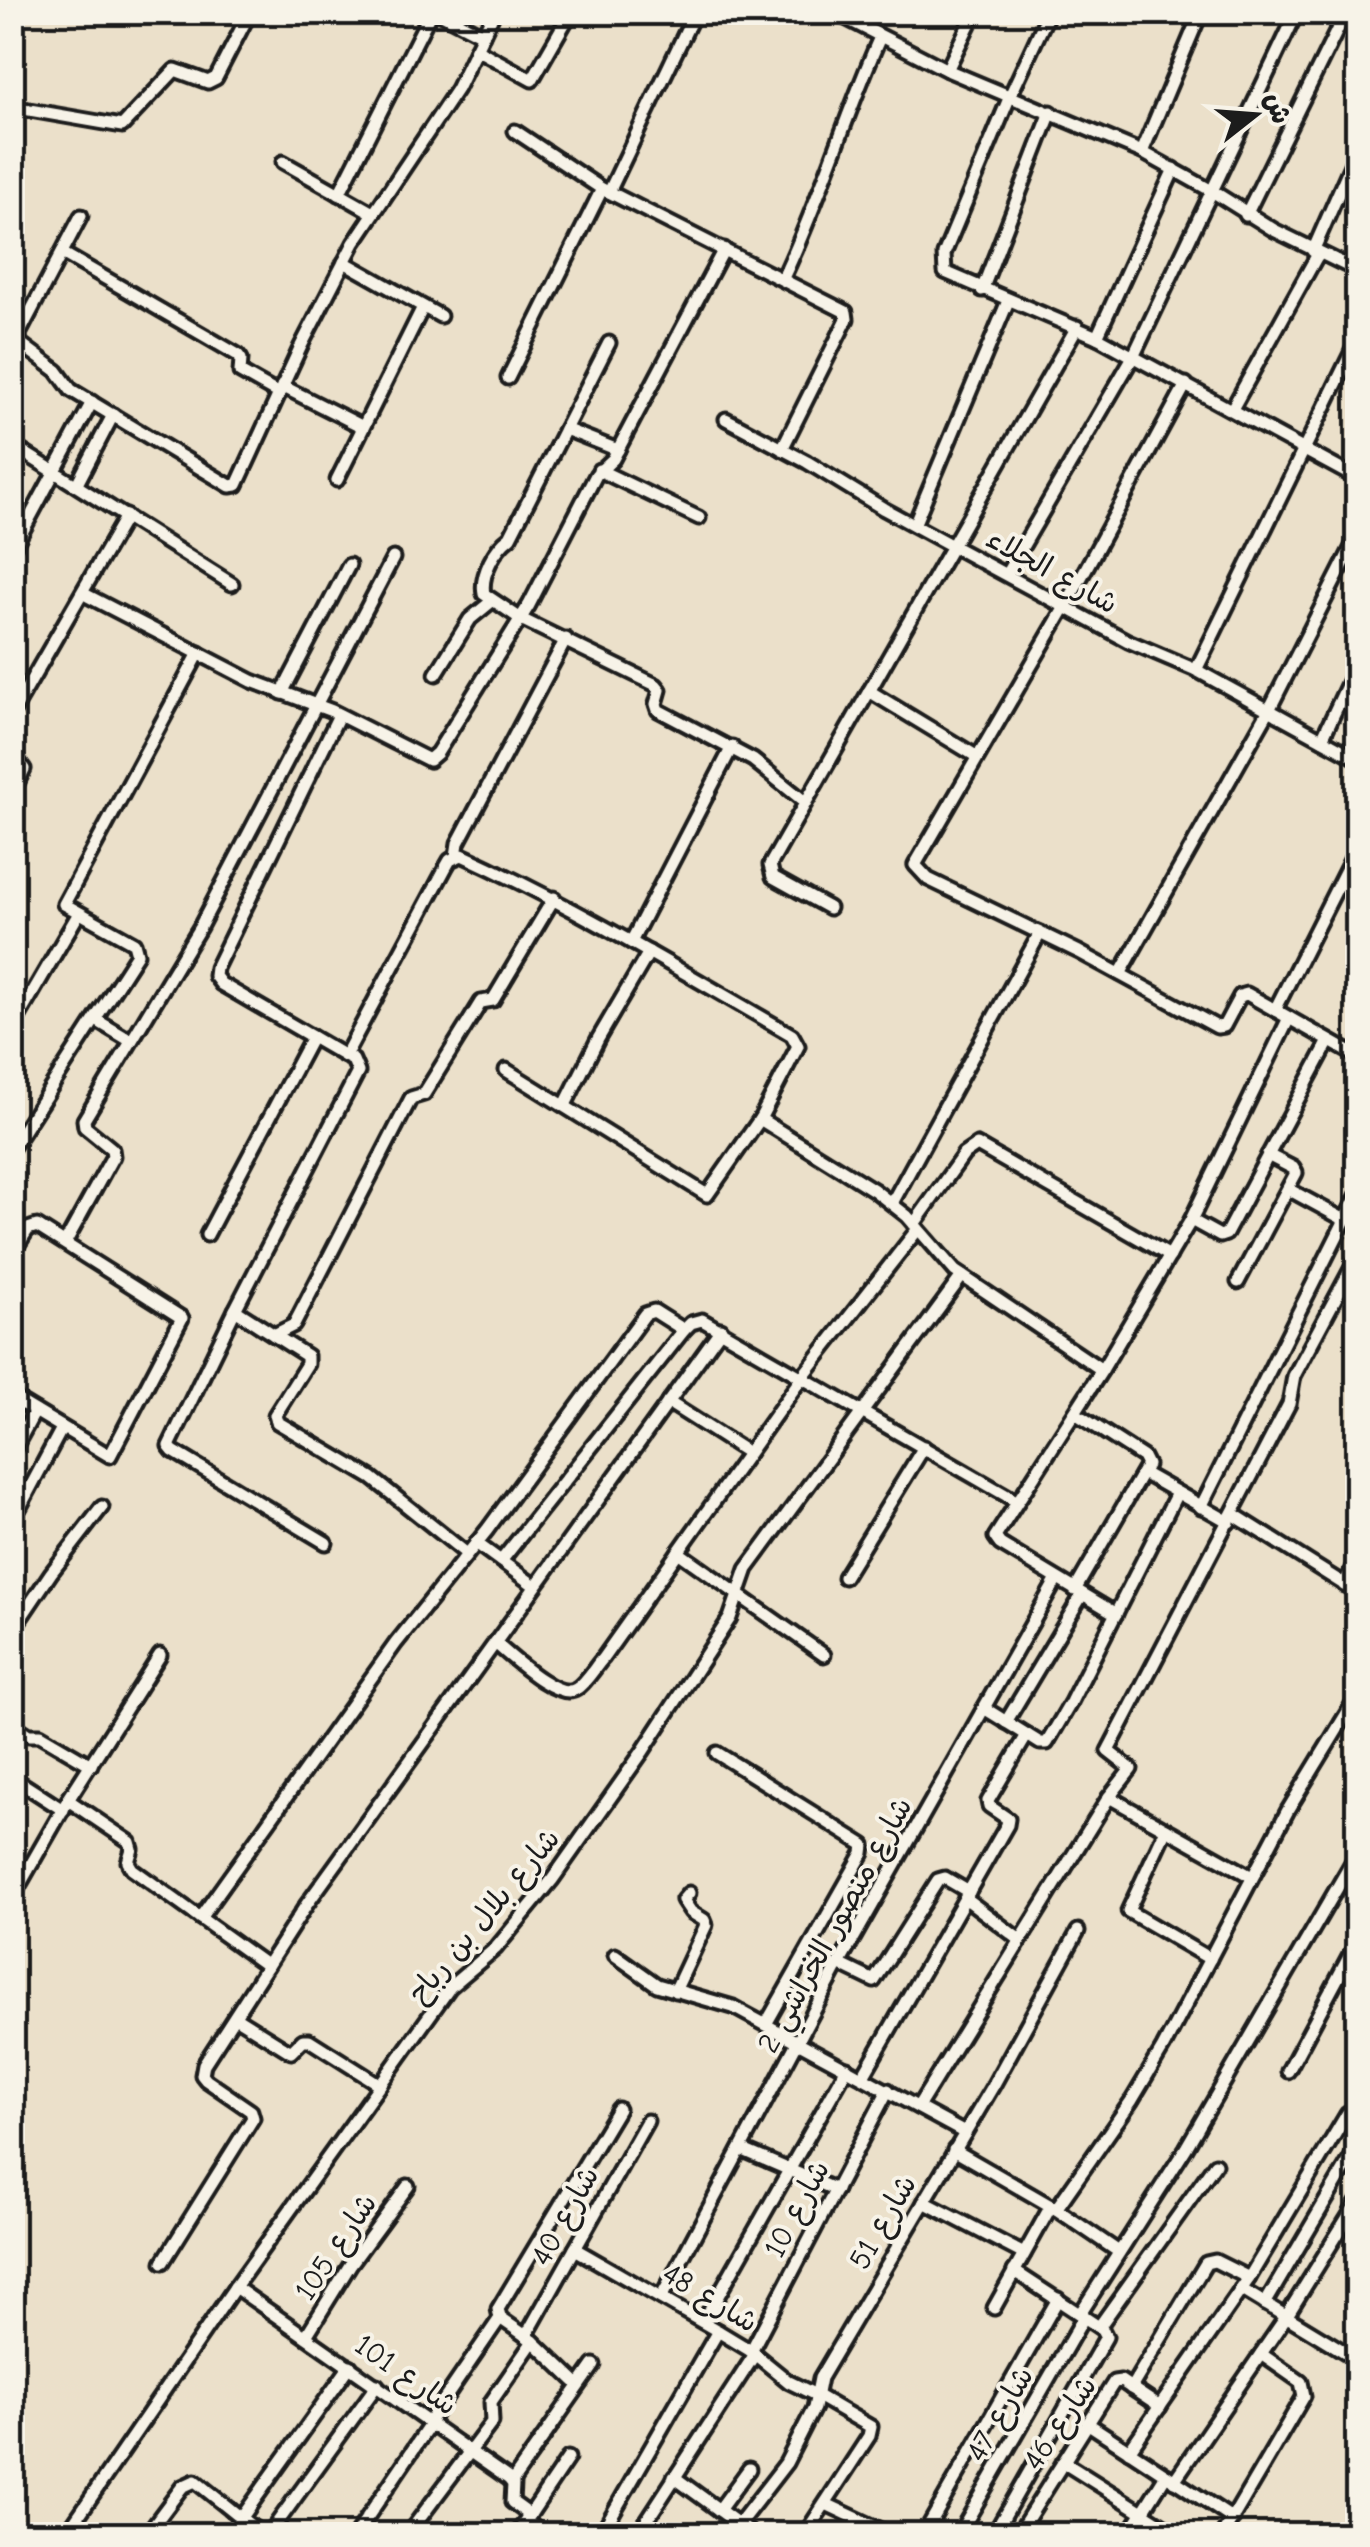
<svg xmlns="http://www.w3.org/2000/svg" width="1370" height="2547" font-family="'Comic Neue','Playpen Sans Arabic',sans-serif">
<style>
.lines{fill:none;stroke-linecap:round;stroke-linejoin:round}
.street-casing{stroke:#1c1c1c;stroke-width:19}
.street{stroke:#f7f3e8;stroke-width:11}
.labels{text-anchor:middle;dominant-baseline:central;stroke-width:8;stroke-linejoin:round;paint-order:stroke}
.street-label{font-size:30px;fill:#1c1c1c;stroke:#f7f3e8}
</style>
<rect width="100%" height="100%" fill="#ebe0ca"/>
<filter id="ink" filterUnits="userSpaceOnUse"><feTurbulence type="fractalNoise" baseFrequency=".01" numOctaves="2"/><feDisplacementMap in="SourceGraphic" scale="20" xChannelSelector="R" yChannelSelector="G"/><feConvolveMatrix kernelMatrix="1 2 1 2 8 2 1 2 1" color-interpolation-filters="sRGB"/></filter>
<g filter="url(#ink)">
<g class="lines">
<!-- street casing -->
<g class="street-casing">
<g id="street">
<path d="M 438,12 L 483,35"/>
<path d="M 695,12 L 609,192 L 846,312 L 847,319 L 782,449"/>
<path d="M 834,12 L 947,70 L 1142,152 L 1212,191 L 1274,230 L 1358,271"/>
<path d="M 1049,12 L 1010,96 L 944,254 L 945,272 L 1097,337 L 1358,479"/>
<path d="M 476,49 L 532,80 L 571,12"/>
<path d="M 947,70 L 975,12"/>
<path d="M 12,107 L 122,126 L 175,70 L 208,82 L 216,78 L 250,12"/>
<path d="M 515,131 L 602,189"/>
<path d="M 1142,152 L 1201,12"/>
<path d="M 283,162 L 373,213"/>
<path d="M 339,194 L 431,12"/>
<path d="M 1246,215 L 1346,12"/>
<path d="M 81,216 L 19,334 L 20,343 L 57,371 L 71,390 L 230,486 L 237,485 L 301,346 L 354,243 L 457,89 L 494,12"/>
<path d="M 1313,251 L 1358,149"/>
<path d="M 62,253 L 238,355 L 241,359 L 240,372 L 279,394"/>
<path d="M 344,262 L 440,316"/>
<path d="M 783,278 C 820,200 845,116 880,37"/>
<path d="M 982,290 L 1051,112"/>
<path d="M 1097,337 L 1174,169"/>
<path d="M 609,343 L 510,537 C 495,548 480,575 484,594 L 521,619 L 656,685 L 660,690 L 656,704 L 658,710 L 753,760 L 805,802"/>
<path d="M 508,378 L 602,189 L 609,192"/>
<path d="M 1186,384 L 1065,607 L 915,865 L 928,879 L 1079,952 L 1217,1027 L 1224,1026 L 1240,996 L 1247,994 L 1358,1057"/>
<path d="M 282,386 L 363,427"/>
<path d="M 1232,409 L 1318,254"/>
<path d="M 726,419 L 807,462 L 884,509 L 1128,641 L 1196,670 L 1358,759"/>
<path d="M 565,429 L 618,450"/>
<path d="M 12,445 L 232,584"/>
<path d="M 599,470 L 699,518"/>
<path d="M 337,480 L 423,307"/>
<path d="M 77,484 L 113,415"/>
<path d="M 914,525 L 1008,301"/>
<path d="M 12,551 L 92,402"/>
<path d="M 1007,573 L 1134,355 L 1297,12"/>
<path d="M 84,594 L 252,681 L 332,711 L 429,760 L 437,753 L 529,605 L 596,475 L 613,459 L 724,249"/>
<path d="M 1196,670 L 1358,339"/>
<path d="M 436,674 L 470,619 L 492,601"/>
<path d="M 869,691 L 976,756"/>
<path d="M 282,693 L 349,565"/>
<path d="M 12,714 L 126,516"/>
<path d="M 339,715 L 216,968 L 215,976 L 221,984 L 345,1056 L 446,867 L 450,860 L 462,855 C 576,907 683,972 792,1035 L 798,1046 L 760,1119 L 707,1195 L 506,1070"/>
<path d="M 1322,739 L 1358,662"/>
<path d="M 12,753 L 24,769 L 12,794"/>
<path d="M 456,856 L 458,843 L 566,639"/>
<path d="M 829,908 L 773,877 L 770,865 L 1077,327"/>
<path d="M 631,942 L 732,747"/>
<path d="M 1120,974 L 1269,710 L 1358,535"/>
<path d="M 1275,1010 L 1358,846"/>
<path d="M 96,1020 L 131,1041"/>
<path d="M 12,1028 L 79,913"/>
<path d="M 345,1056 L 353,1060 L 358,1072 L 235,1310 L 307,1356 L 307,1364 L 275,1415 L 277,1422 L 372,1478 L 467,1554"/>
<path d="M 565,1105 L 598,1039 L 649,952"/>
<path d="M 760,1119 L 874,1190 L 907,1216 L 955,1271 L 1102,1370 L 995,1537 L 1000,1544 L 1116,1614"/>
<path d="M 12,1148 L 137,954 L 134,943 L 64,904 L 199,653"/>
<path d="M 1288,1189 L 1345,1220"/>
<path d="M 892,1203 L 1040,933"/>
<path d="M 1191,1220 L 1220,1236 L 1226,1234 L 1329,1041"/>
<path d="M 914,1224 L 964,1154 L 977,1145 L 1170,1256"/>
<path d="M 207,1235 L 312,1037"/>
<path d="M 65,1243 L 113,1156 L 112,1149 L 85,1127 L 84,1120 L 200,927 L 393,558"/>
<path d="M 12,1254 L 28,1229 L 37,1226 L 182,1318 L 110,1456 L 12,1397"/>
<path d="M 1238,1282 L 1296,1173 L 1293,1168 L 1268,1155"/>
<path d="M 235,1310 L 169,1446 L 173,1451 L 326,1543"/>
<path d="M 274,1335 L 294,1325 L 411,1098 L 424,1094 L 481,1002 L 493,1000 L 554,898"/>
<path d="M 1102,1370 L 1191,1220 L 1289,1018"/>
<path d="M 668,1402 L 748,1453"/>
<path d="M 12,1453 L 35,1411"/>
<path d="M 1143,1473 L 1229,1522"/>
<path d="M 1201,1507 L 1358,1194"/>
<path d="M 1233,1514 L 1358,1593"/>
<path d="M 12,1522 L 62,1428"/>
<path d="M 476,1543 L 535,1586"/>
<path d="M 678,1552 L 824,1655"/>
<path d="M 501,1561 L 684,1330 L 691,1323 L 702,1320 L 1016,1501"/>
<path d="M 844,1577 L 924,1447"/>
<path d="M 1344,1585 L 1358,1557"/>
<path d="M 1075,1590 L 1147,1465 L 1143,1457 L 1075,1413"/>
<path d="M 12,1631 L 51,1573 L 102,1507"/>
<path d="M 495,1643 C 510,1655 557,1701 576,1689 C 586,1683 595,1667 603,1658 L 803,1376 L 918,1229"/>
<path d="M 984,1708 L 1040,1743 L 1047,1743 L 1071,1702 L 1177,1493"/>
<path d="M 1006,1722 L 1082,1595"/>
<path d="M 12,1724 L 29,1735 L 40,1735 L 91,1765"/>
<path d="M 717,1753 L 864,1845 L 863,1853 L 766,2024"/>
<path d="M 12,1777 L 63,1810"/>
<path d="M 1109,1797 L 1252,1877"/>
<path d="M 68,1800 L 130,1842 L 132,1849 L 128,1862 L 132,1869 L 267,1966"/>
<path d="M 1166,1829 L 1128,1911 L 1210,1959"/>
<path d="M 12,1898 L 68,1800 L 160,1655"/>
<path d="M 965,1898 L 1020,1940"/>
<path d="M 200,1918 L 396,1643 L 487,1530 L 645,1314 L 654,1311 L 684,1330"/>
<path d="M 615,1955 L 657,1985 L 733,2007 L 965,2133"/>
<path d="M 839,1964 L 874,1981 L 938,1880 L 945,1878 L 969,1892"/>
<path d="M 675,1991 L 706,1925 L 704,1920 L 691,1912 L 683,1900 L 689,1893"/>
<path d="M 235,2017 L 291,2052 L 303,2040 L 309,2040 L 380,2085"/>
<path d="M 1288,2071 L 1358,1940"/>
<path d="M 863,2076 L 1007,1825 L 1008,1819 L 989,1806 L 988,1801 L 1027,1735"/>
<path d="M 918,2107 L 1109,1797 L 1131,1769 L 1108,1751 L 1289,1404 L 1294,1376 L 1358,1256"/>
<path d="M 741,2149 L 836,2190"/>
<path d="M 954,2150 L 1056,2209 L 1119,2252"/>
<path d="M 924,2202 L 1024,2254"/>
<path d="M 1056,2209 L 1132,2100 L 1163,2048 L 1288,1810 L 1358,1695"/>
<path d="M 575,2249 L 718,2331 L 751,2351 L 789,2382 L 816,2395 L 871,2427 L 869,2436 L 805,2534"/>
<path d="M 163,2262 L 253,2118 L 251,2111 L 206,2080 L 202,2075 L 204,2064 L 307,1904 L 721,1329"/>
<path d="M 235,2287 L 509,2479 L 513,2484 L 512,2502 L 530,2515"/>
<path d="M 1241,2289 L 1358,2360"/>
<path d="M 661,2298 L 839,1964 L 1057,1579"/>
<path d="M 1265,2304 L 1358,2146"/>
<path d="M 994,2308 L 1051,2206"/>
<path d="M 1080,2314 L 1186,2148 L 1358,1852"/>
<path d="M 500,2318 L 533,2341 L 579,2385"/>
<path d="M 703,2322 L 847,2068"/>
<path d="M 1099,2327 L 1215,2164"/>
<path d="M 306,2336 L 350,2265 L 408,2186"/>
<path d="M 526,2336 L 647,2121"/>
<path d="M 751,2351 L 888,2090"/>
<path d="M 1131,2388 L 1206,2263 L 1215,2261 L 1249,2278"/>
<path d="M 429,2422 L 500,2318 L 498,2309 L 618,2109"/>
<path d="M 1087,2423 L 1233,2519"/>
<path d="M 1129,2451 L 1249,2278 L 1347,2114 L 1351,2112 L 1358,2114"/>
<path d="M 1063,2462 L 1177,2534"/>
<path d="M 674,2477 L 752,2534"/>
<path d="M 1174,2481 L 1286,2317 L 1358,2201"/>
<path d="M 512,2482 L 594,2365"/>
<path d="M 826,2504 L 890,2534"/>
<path d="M 719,2510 L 749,2469"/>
<path d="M 526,2521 L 543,2534"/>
<path d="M 66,2534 L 235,2287 L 450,1987 L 496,1948 L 552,1880 L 643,1751 L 730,1618 L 747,1569 L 962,1276"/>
<path d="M 147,2534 L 182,2487 L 195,2481 L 261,2534"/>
<path d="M 230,2534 L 350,2366"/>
<path d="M 269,2534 L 377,2385"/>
<path d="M 356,2534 L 431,2423"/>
<path d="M 408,2534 L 492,2422 L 491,2402 L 533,2341"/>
<path d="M 517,2534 L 568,2458"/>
<path d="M 601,2534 L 718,2331"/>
<path d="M 638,2534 L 755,2354"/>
<path d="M 731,2534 L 786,2463 L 814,2408 L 820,2378 L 993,2086 L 1078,1931"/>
<path d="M 924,2534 L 1058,2299"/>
<path d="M 959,2534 L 1084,2317"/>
<path d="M 994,2534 L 1106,2337 L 1102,2329 L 1014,2271"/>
<path d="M 1018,2534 L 1114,2382 L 1121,2381 L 1160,2407"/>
<path d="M 1129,2534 L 1166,2475"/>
<path d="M 1223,2534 L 1304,2396 L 1301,2382 L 1261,2354"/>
</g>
</g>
<!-- street -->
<use href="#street" class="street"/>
</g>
</g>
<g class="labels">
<!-- street labels -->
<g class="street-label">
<text transform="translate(1052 571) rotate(29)">شارع الجلاء</text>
<text transform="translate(484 1916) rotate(-50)">شارع بلال بن رباح</text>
<text transform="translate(835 1925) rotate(-61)">شارع منصور الخراشي 2</text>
<text transform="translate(797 2209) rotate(-62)">شارع 10</text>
<text transform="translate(565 2216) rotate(-61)">شارع 40</text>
<text transform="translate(883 2222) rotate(-60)">شارع 51</text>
<text transform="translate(336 2247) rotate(-56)">شارع 105</text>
<text transform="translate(710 2298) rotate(31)">شارع 48</text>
<text transform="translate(406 2375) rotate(35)">شارع 101</text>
<text transform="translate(1000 2414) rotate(-60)">شارع 47</text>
<text transform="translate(1060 2423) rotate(-56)">شارع 46</text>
</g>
</g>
<!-- margin -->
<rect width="1370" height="2547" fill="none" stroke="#f7f3e8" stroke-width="50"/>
<rect x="25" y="25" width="1320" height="2497" fill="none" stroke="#1c1c1c" stroke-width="4" filter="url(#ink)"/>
<!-- north arrow -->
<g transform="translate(1255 115) rotate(73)" stroke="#f7f3e8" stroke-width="8" paint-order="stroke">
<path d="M0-8L18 38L0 25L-18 38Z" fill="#1c1c1c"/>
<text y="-15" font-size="28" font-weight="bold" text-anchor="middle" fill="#1c1c1c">ش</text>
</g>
</svg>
